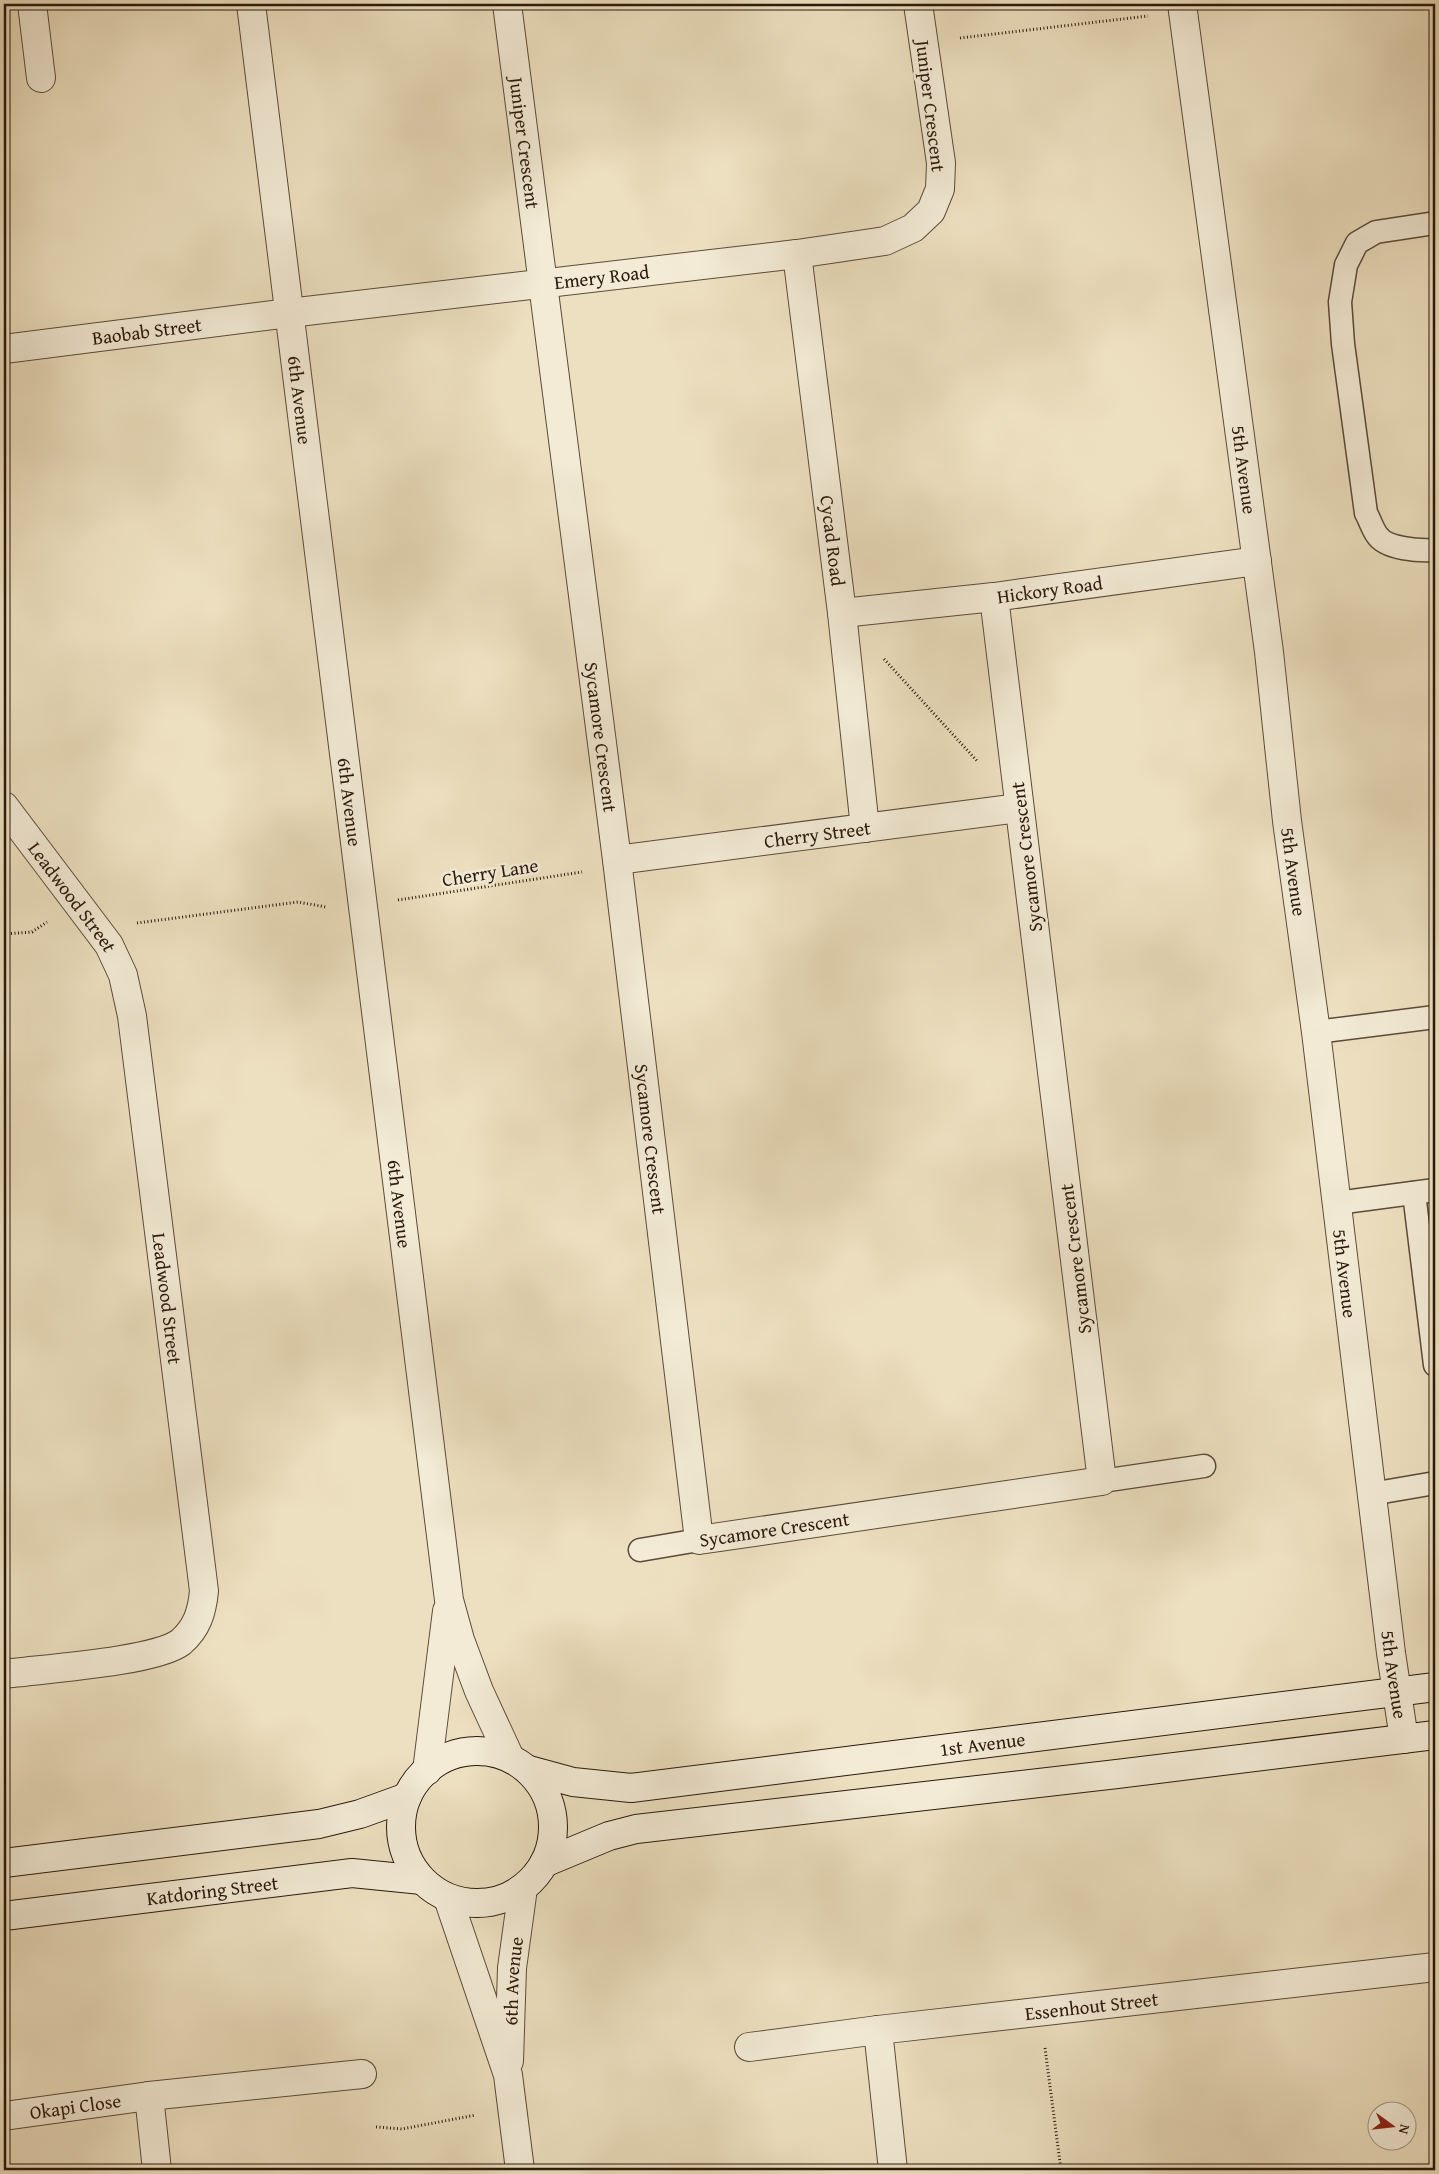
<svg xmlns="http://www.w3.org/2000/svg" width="1439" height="2174" font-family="'Gentium Book Plus',serif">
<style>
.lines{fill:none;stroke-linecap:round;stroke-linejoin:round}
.lane-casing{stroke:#5b4b39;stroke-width:25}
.street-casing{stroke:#5b4b39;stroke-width:30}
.secondary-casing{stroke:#2a190c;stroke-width:30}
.path{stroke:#2a190c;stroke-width:3;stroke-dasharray:1 2.5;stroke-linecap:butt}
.lane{stroke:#f3ebd6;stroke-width:22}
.street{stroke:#f3ebd6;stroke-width:28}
.secondary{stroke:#f3ebd6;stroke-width:28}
.labels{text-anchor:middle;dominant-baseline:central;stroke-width:5;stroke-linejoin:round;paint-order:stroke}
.street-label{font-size:19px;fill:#2a190c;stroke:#f3ebd6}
</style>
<rect width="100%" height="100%" fill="#ede0c0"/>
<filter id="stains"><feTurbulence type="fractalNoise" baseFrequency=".004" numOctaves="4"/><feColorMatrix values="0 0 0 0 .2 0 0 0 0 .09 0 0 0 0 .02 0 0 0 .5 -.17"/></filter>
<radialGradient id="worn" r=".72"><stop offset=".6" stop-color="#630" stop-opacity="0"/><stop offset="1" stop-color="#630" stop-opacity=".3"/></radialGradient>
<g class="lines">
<!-- lane casing -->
<g class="lane-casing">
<g id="lane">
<path d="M 1435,223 L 1376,232 L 1357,243 L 1346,265 L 1340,302 L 1343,344 L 1366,513 C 1370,520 1372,528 1377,535 C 1386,549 1419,551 1435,550"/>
<path d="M 1316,1032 L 1435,1017"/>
<path d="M 1414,1193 L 1435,1365"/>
<path d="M 1337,1203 L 1435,1190"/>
<path d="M 1102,1481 L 1204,1466"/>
<path d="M 1371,1494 L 1435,1483"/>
<path d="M 640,1550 L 699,1540"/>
</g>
</g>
<!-- street casing -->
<g class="street-casing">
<g id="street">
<path d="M 32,4 L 41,78"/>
<path id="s1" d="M 251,4 L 449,1600 L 460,1640 L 479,1691 L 510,1758"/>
<path id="s2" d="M 507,4 L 617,860 L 699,1540 L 1102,1481 L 994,597"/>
<path id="s3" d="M 1182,4 L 1269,652 L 1287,821 L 1316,1032 L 1391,1653 L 1404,1739"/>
<path id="s4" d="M 797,254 L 842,613 L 865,828"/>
<path id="s5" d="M 4,349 L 289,313 L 797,254 L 885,241 L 913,228 L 931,211 L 940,189 L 941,163 L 918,4"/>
<path id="s6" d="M 842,613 L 994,597 L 1257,561"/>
<path id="s7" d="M 4,806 L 109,945 L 123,975 L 132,1016 L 204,1591 C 202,1612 197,1628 181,1642 C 155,1662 41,1669 4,1674"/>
<path id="s8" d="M 617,860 L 1019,808"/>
<path d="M 427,1771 L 447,1611"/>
<path d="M 448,1898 L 508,2075 L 520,2170"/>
<path d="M 878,2030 L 893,2170"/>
<path id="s9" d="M 749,2047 L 878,2030 L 1435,1967"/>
<path id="s10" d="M 509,2061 L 512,1968 L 523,1888"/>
<path d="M 149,2096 L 157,2170"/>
<path id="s11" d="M 4,2116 L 149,2096 L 362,2074"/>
</g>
</g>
<!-- secondary casing -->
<g class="secondary-casing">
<g id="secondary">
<circle cx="477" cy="1827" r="76"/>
<path id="s12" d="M 529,1770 L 573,1782 L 631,1788 L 1435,1687"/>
<path d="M 4,1863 L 319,1824 L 360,1814 L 407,1797"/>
<path d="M 544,1863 L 609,1836 L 636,1829 L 1117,1774 L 1435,1735"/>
<path id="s13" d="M 4,1916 L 352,1873 L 422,1880"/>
</g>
</g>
<!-- path -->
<g class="path">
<path d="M 960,38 L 1148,16"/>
<path d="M 884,659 L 978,762"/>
<path d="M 398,900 L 582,872"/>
<path d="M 137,923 L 298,902 L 326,907"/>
<path d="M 4,934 L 32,932 L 47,922"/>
<path d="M 1045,2048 L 1061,2170"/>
<path d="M 376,2127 L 402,2129 L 476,2115"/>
</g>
<!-- lane -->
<use href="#lane" class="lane"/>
<!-- street -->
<use href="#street" class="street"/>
<!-- secondary -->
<use href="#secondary" class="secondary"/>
</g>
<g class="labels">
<!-- street labels -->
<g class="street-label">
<text transform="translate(931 106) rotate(83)">Juniper Crescent</text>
<text stroke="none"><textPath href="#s2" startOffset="140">Juniper Crescent</textPath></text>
<text stroke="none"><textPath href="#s5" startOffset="602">Emery Road</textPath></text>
<text stroke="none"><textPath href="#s5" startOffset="144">Baobab Street</textPath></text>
<text stroke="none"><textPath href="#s1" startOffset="399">6th Avenue</textPath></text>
<text stroke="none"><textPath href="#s3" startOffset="470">5th Avenue</textPath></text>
<text stroke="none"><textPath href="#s4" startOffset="289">Cycad Road</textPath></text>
<text stroke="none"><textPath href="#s6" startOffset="209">Hickory Road</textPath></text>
<text stroke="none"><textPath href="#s2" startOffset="739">Sycamore Crescent</textPath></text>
<text stroke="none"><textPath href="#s1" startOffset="804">6th Avenue</textPath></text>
<text stroke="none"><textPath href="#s8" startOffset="202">Cherry Street</textPath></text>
<text transform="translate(1026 857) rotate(-97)">Sycamore Crescent</text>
<text stroke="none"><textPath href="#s3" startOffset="875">5th Avenue</textPath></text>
<text transform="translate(490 872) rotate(-9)">Cherry Lane</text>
<text stroke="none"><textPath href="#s7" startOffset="114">Leadwood Street</textPath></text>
<text stroke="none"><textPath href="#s2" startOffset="1144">Sycamore Crescent</textPath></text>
<text stroke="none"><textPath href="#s1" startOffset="1209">6th Avenue</textPath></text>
<text transform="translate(1075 1259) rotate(-97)">Sycamore Crescent</text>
<text stroke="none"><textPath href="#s3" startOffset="1280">5th Avenue</textPath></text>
<text stroke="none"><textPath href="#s7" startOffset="534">Leadwood Street</textPath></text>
<text stroke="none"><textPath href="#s2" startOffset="1624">Sycamore Crescent</textPath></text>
<text stroke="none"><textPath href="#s3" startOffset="1684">5th Avenue</textPath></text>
<text stroke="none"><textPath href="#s12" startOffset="458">1st Avenue</textPath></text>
<text stroke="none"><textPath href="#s13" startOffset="210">Katdoring Street</textPath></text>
<text stroke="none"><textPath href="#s10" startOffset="80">6th Avenue</textPath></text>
<text stroke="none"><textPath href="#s9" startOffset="345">Essenhout Street</textPath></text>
<text stroke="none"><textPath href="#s11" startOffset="72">Okapi Close</textPath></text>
</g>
</g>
<!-- margin -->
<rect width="1439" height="2174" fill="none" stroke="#ede0c0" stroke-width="20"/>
<rect x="5" y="5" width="1429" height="2164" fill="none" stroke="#2a190c" stroke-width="2.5"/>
<rect x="10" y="10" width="1419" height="2154" fill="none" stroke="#2a190c"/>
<!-- north arrow -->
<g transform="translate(1392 2126) rotate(105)"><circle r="24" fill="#f3ebd6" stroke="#a39785"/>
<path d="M0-4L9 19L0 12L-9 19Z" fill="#8f2418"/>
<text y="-8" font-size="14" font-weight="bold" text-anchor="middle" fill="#2a190c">N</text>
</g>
<rect width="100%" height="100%" filter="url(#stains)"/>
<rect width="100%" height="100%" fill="url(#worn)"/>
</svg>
